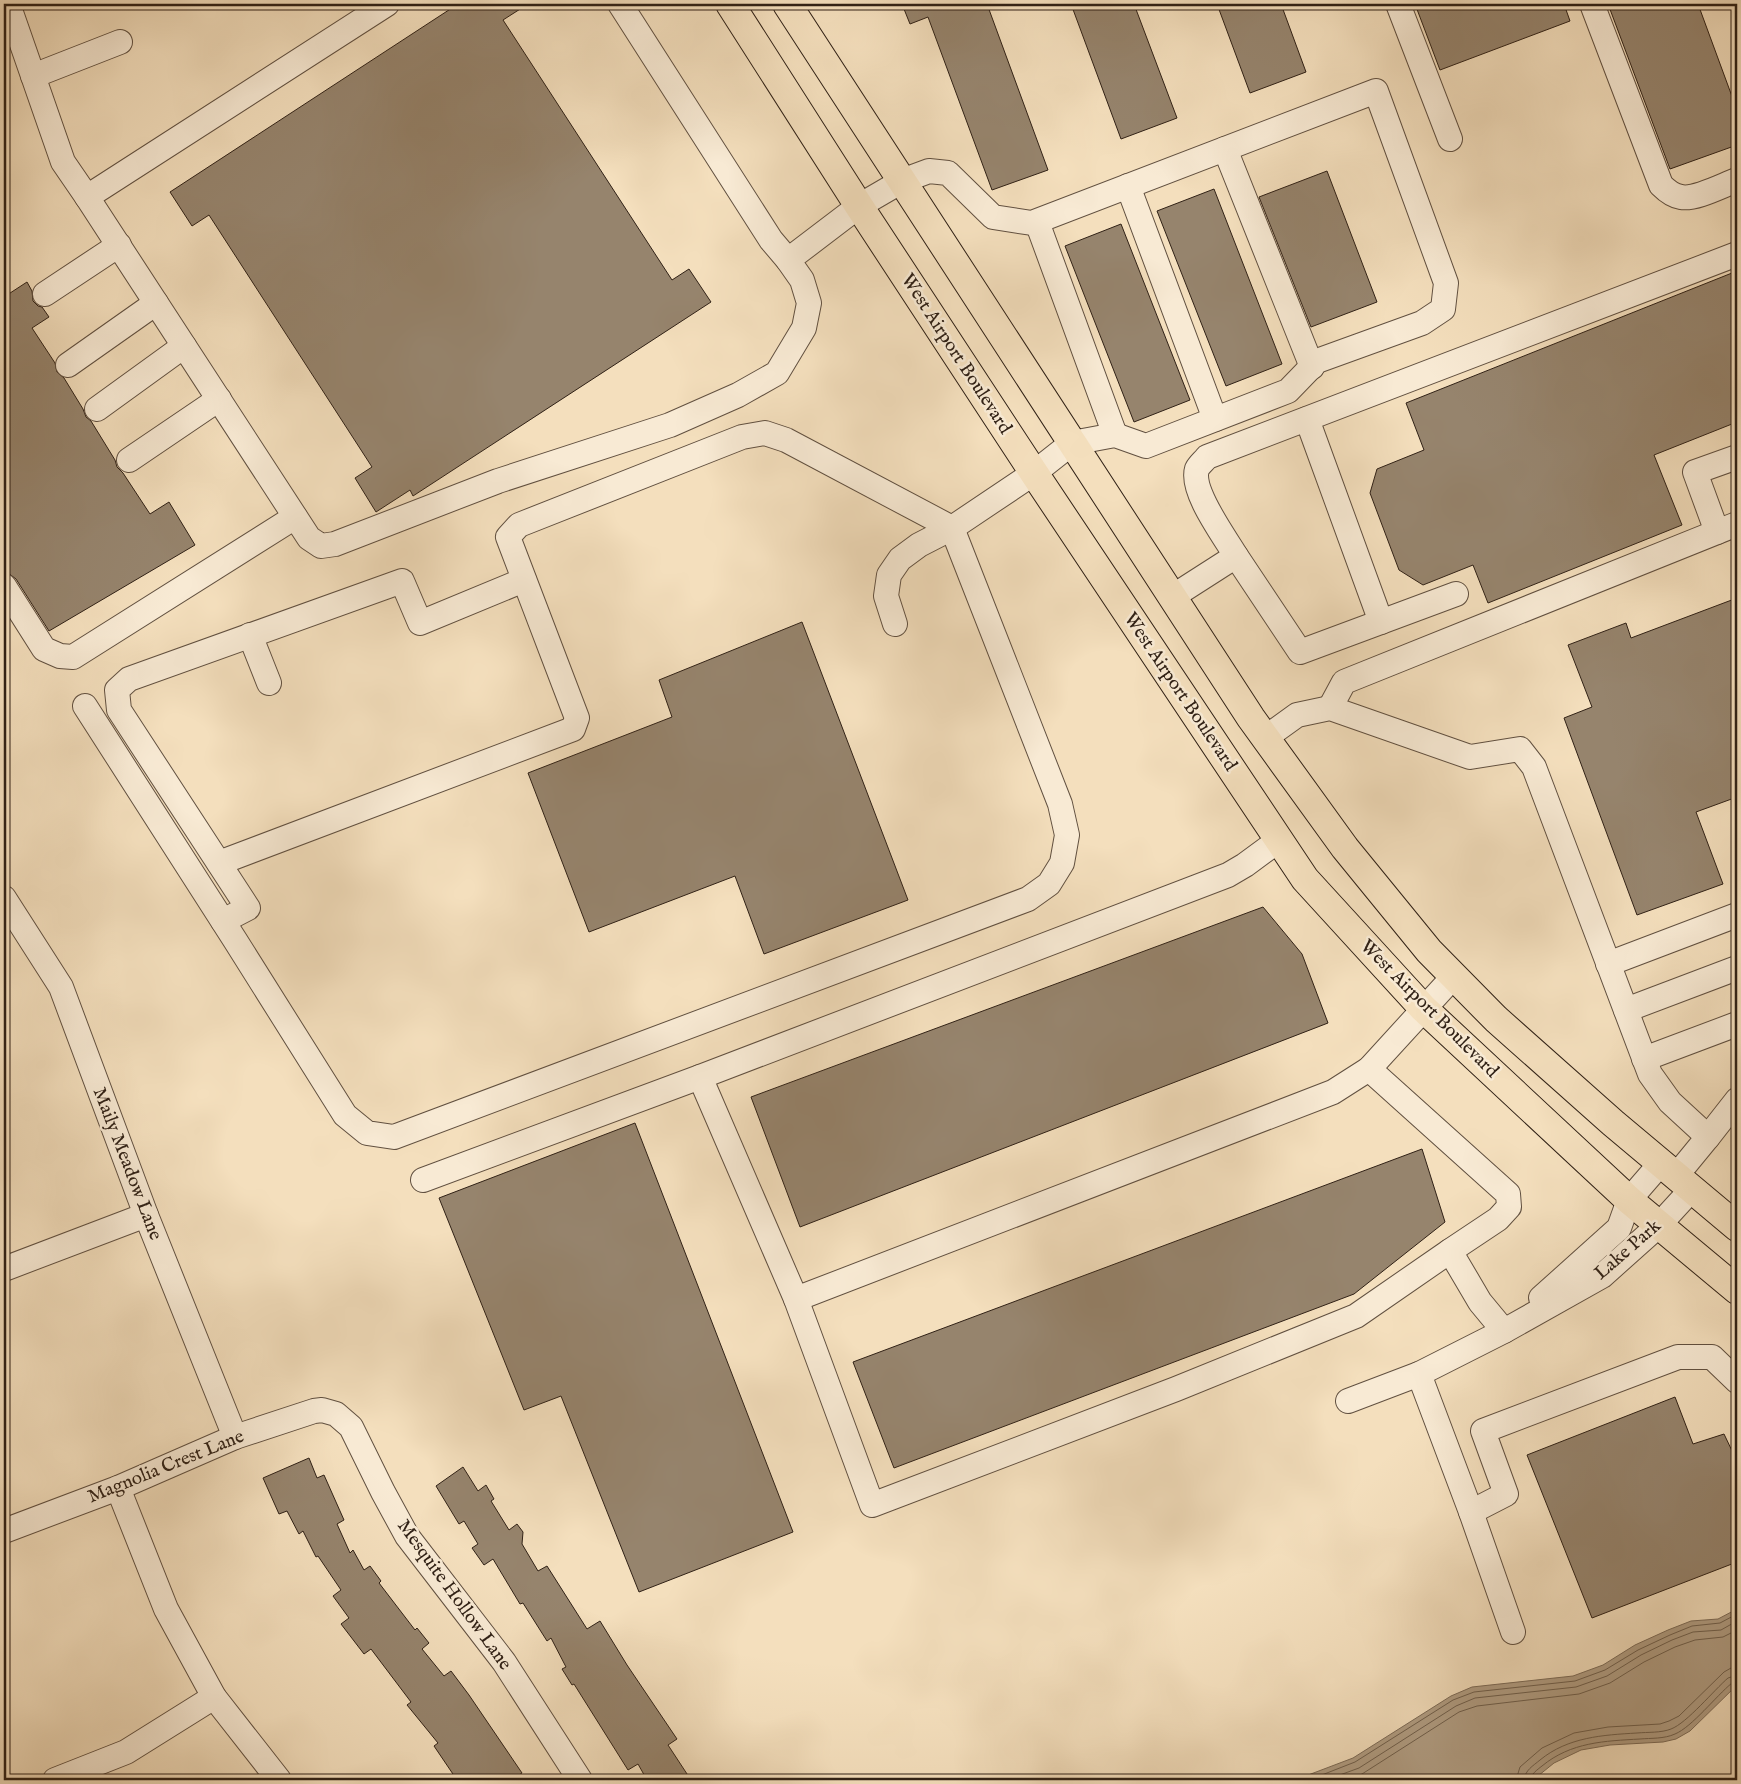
<svg xmlns="http://www.w3.org/2000/svg" width="1741" height="1784" font-family="'IM FELL English',serif">
<style>
.water{fill:#b19e84;stroke:#7d6c58}
.lines{fill:none;stroke-linecap:round;stroke-linejoin:round}
.shore{stroke:#70604d;stroke-width:1}
.building{fill:#96846d;stroke:#302116}
.minor-casing{stroke:#615040;stroke-width:26}
.major-casing{stroke:#302116;stroke-width:30}
.minor{stroke:#f8ead4;stroke-width:24}
.major{stroke:#f4dfbd;stroke-width:28}
.labels{text-anchor:middle;dominant-baseline:central;stroke-width:5;stroke-linejoin:round;paint-order:stroke}
.street-label{font-size:19px;fill:#302116;stroke:#f8ead4}
</style>
<rect width="100%" height="100%" fill="#f4dfbd"/>
<filter id="stains"><feTurbulence type="fractalNoise" baseFrequency=".004" numOctaves="4"/><feColorMatrix values="0 0 0 0 .2 0 0 0 0 .09 0 0 0 0 .02 0 0 0 .5 -.17"/></filter>
<radialGradient id="worn" r=".72"><stop offset=".6" stop-color="#630" stop-opacity="0"/><stop offset="1" stop-color="#630" stop-opacity=".3"/></radialGradient>
<!-- water -->
<path class="water" d="M 1737,1609 L 1737,1685 L 1690,1731 L 1676,1739 L 1663,1742 L 1610,1745 L 1581,1750 L 1554,1763 L 1533,1780 L 1295,1780 L 1353,1758 L 1451,1696 L 1472,1687 L 1573,1676 L 1603,1665 L 1635,1645 L 1668,1630 L 1691,1621 L 1718,1619 Z"/>
<g class="lines">
<!-- shore -->
<g class="shore">
<path d="M 1309,1780 L 1355,1762 L 1453,1700 L 1474,1692 L 1575,1681 L 1605,1670 L 1638,1650 L 1670,1635 L 1692,1626 L 1720,1623 L 1737,1614"/>
<path d="M 1326,1780 L 1359,1768 L 1456,1706 L 1475,1698 L 1576,1687 L 1607,1676 L 1641,1655 L 1672,1640 L 1693,1632 L 1721,1630 L 1737,1621"/>
<path d="M 1347,1780 L 1362,1774 L 1459,1712 L 1477,1706 L 1579,1694 L 1610,1683 L 1644,1662 L 1675,1647 L 1695,1640 L 1723,1637 L 1737,1630"/>
<path d="M 1516,1780 L 1520,1767 L 1542,1748 L 1574,1733 L 1608,1727 L 1660,1724 L 1669,1721 L 1679,1716 L 1724,1672 L 1731,1668 L 1737,1668"/>
<path d="M 1524,1780 C 1525,1770 1533,1766 1540,1760 C 1568,1737 1603,1735 1637,1733 C 1648,1732 1661,1733 1671,1729 C 1687,1723 1714,1690 1728,1678 L 1737,1675"/>
<path d="M 1530,1780 C 1531,1774 1537,1770 1542,1766 C 1571,1742 1605,1741 1640,1739 C 1651,1738 1664,1739 1675,1734 C 1692,1727 1716,1696 1732,1683 L 1737,1681"/>
</g>
</g>
<!-- building -->
<g class="building">
<path d="M 458,4 L 528,4 L 503,20 L 672,280 L 689,269 L 711,302 L 413,496 L 410,490 L 376,512 L 355,478 L 372,467 L 209,215 L 192,226 L 170,192 Z"/>
<path d="M 902,4 L 987,4 L 1048,170 L 992,190 L 928,17 L 910,24 Z"/>
<path d="M 1071,4 L 1134,4 L 1177,118 L 1121,139 Z"/>
<path d="M 1217,4 L 1281,4 L 1306,72 L 1250,93 Z"/>
<path d="M 1415,4 L 1564,4 L 1570,21 L 1440,70 Z"/>
<path d="M 1608,4 L 1698,4 L 1737,110 L 1737,145 L 1670,169 Z"/>
<path d="M 1327,171 L 1377,302 L 1311,327 L 1259,197 Z"/>
<path d="M 1214,189 L 1282,364 L 1226,386 L 1157,211 Z"/>
<path d="M 1121,224 L 1190,400 L 1134,422 L 1065,246 Z"/>
<path d="M 1737,271 L 1737,422 L 1654,455 L 1682,525 L 1488,603 L 1473,565 L 1423,585 L 1399,570 L 1370,493 L 1377,469 L 1424,450 L 1406,403 Z"/>
<path d="M 27,282 L 32,291 L 33,301 L 38,306 L 42,307 L 49,317 L 32,328 L 55,363 L 57,372 L 64,378 L 83,409 L 86,417 L 91,421 L 115,460 L 117,467 L 123,473 L 150,514 L 169,502 L 195,545 L 49,631 L 16,579 L 8,573 L 4,567 L 4,297 Z"/>
<path d="M 1737,598 L 1737,797 L 1696,812 L 1723,884 L 1637,915 L 1564,718 L 1592,707 L 1568,645 L 1626,623 L 1631,638 Z"/>
<path d="M 802,622 L 908,900 L 764,954 L 735,876 L 589,932 L 528,773 L 672,717 L 659,680 Z"/>
<path d="M 1263,907 L 1302,954 L 1328,1023 L 800,1227 L 751,1097 Z"/>
<path d="M 635,1123 L 793,1532 L 639,1592 L 561,1396 L 524,1410 L 439,1198 Z"/>
<path d="M 1422,1149 L 1445,1222 L 1354,1294 L 894,1468 L 853,1362 Z"/>
<path d="M 1675,1397 L 1693,1444 L 1724,1434 L 1734,1455 L 1737,1454 L 1737,1562 L 1592,1618 L 1527,1455 Z"/>
<path d="M 309,1458 L 317,1478 L 324,1475 L 344,1520 L 337,1524 L 350,1553 L 353,1550 L 364,1570 L 370,1566 L 381,1581 L 379,1583 L 415,1630 L 417,1628 L 429,1643 L 422,1649 L 444,1676 L 451,1671 L 469,1695 L 522,1773 L 511,1780 L 457,1780 L 434,1746 L 438,1743 L 407,1705 L 411,1702 L 371,1649 L 364,1654 L 341,1624 L 349,1618 L 333,1596 L 341,1590 L 318,1556 L 316,1557 L 303,1531 L 299,1534 L 287,1511 L 279,1514 L 263,1478 Z"/>
<path d="M 463,1467 L 478,1491 L 486,1485 L 494,1499 L 491,1501 L 509,1530 L 517,1524 L 523,1532 L 522,1544 L 538,1571 L 547,1566 L 587,1629 L 600,1621 L 627,1665 L 677,1739 L 668,1745 L 691,1780 L 647,1780 L 638,1764 L 628,1770 L 574,1684 L 572,1685 L 562,1669 L 566,1667 L 551,1638 L 547,1641 L 523,1603 L 520,1604 L 493,1559 L 484,1565 L 472,1548 L 478,1544 L 464,1521 L 459,1524 L 436,1486 Z"/>
</g>
<g class="lines">
<!-- minor casing -->
<g class="minor-casing">
<g id="minor">
<path d="M 8,4 L 63,162 L 87,197 L 309,538 L 321,546 L 335,544 L 498,481 L 670,425 L 738,395 L 777,373 L 804,328 L 809,303 L 802,280 L 788,260 L 859,206 L 902,181 L 929,171 L 948,173 L 993,217 L 1032,223 L 1376,91 L 1446,283 L 1443,309 L 1422,323 L 1317,361 L 1288,391 L 1146,446 L 1115,435 L 1072,443 L 1034,473 L 952,528 L 919,545 L 900,559 L 889,575 L 886,596 L 895,624"/>
<path d="M 620,4 L 771,240 L 788,260"/>
<path d="M 1398,4 L 1450,139"/>
<path d="M 1592,4 L 1661,185 C 1667,191 1673,196 1681,197 C 1695,200 1723,185 1737,180"/>
<path d="M 33,76 L 120,42"/>
<path d="M 1225,149 L 1312,367"/>
<path d="M 1128,186 L 1215,419"/>
<path d="M 87,197 L 387,4"/>
<path d="M 1037,222 L 1115,435"/>
<path d="M 45,294 L 119,245"/>
<path d="M 68,365 L 156,303"/>
<path d="M 97,409 L 184,346"/>
<path d="M 1307,419 L 1381,622"/>
<path d="M 129,460 L 219,399"/>
<path d="M 1717,532 L 1695,472 L 1737,457"/>
<path d="M 1236,556 L 1300,652 L 1456,594"/>
<path d="M 4,586 L 44,649 L 60,656 L 73,657 L 295,517"/>
<path d="M 1172,597 L 1236,556 C 1225,537 1190,491 1197,469 C 1199,465 1204,461 1207,457 L 1737,254"/>
<path d="M 250,635 L 269,683"/>
<path d="M 85,706 L 235,940 L 345,1115 L 367,1133 L 394,1137 L 1028,899 L 1049,884 L 1062,863 L 1067,835 L 1060,804 L 952,528 L 786,440 L 765,433 L 742,437 L 519,525 L 508,537 L 577,718 L 573,729 L 219,863"/>
<path d="M 1330,708 L 1344,682 L 1737,524"/>
<path d="M 1265,738 L 1297,715 L 1330,708 L 1470,757 L 1520,749 L 1534,767 L 1650,1074 L 1670,1102 L 1708,1137 L 1676,1176"/>
<path d="M 4,898 L 61,987 L 146,1215 L 235,1437"/>
<path d="M 223,921 L 248,908 L 119,710 L 117,690 L 129,679 L 402,581 L 420,623 L 524,580"/>
<path d="M 1608,964 L 1737,915"/>
<path d="M 1626,1010 L 1737,968"/>
<path d="M 1644,1059 L 1737,1024"/>
<path d="M 1369,1069 L 1508,1194 L 1509,1207 L 1498,1219 L 1450,1251 L 1480,1302 L 1504,1331"/>
<path d="M 700,1077 L 796,1299 L 1333,1092 L 1369,1069 L 1454,976"/>
<path d="M 1708,1137 L 1737,1100"/>
<path d="M 423,1180 L 700,1077 L 1228,875 L 1245,865 L 1279,840"/>
<path d="M 4,1269 L 146,1215"/>
<path d="M 1541,1298 L 1619,1228 L 1629,1200 L 1661,1163"/>
<path d="M 796,1299 L 872,1505 L 1176,1389 L 1356,1316 L 1450,1251"/>
<path d="M 1419,1374 L 1471,1512 L 1513,1632"/>
<path d="M 1348,1401 L 1419,1374 L 1504,1331 L 1602,1276 L 1659,1225 L 1692,1189"/>
<path d="M 118,1488 L 166,1609 L 214,1697 L 279,1780"/>
<path d="M 1471,1512 L 1506,1494 L 1483,1431 L 1678,1357 L 1712,1357 L 1737,1381"/>
<path d="M 4,1531 L 118,1488 L 235,1437 L 314,1411 L 322,1410 L 336,1414 L 351,1427 L 383,1492 L 407,1536 L 504,1662 L 580,1780"/>
<path d="M 55,1780 L 126,1752 L 214,1697"/>
</g>
</g>
<!-- major casing -->
<g class="major-casing">
<g id="major">
<path d="M 730,4 L 859,206 L 1034,473 L 1305,879 L 1423,1008 L 1629,1200 L 1737,1290"/>
<path d="M 787,4 L 1251,718 L 1345,848 L 1429,951 L 1496,1019 L 1613,1123 L 1737,1227"/>
</g>
</g>
<!-- minor -->
<use href="#minor" class="minor"/>
<!-- major -->
<use href="#major" class="major"/>
</g>
<g class="labels">
<!-- street labels -->
<g class="street-label">
<text transform="translate(956 354) rotate(57)">West Airport Boulevard</text>
<text transform="translate(1180 692) rotate(56)">West Airport Boulevard</text>
<text transform="translate(1429 1009) rotate(45)">West Airport Boulevard</text>
<text transform="translate(127 1164) rotate(69)">Maily Meadow Lane</text>
<text transform="translate(1628 1250) rotate(-41)">Lake Park</text>
<text transform="translate(166 1467) rotate(-22)">Magnolia Crest Lane</text>
<text transform="translate(454 1595) rotate(54)">Mesquite Hollow Lane</text>
</g>
</g>
<!-- margin -->
<rect width="1741" height="1784" fill="none" stroke="#f4dfbd" stroke-width="20"/>
<rect x="5" y="5" width="1731" height="1774" fill="none" stroke="#302116" stroke-width="2.5"/>
<rect x="10" y="10" width="1721" height="1764" fill="none" stroke="#302116"/>
<rect width="100%" height="100%" filter="url(#stains)"/>
<rect width="100%" height="100%" fill="url(#worn)"/>
</svg>
